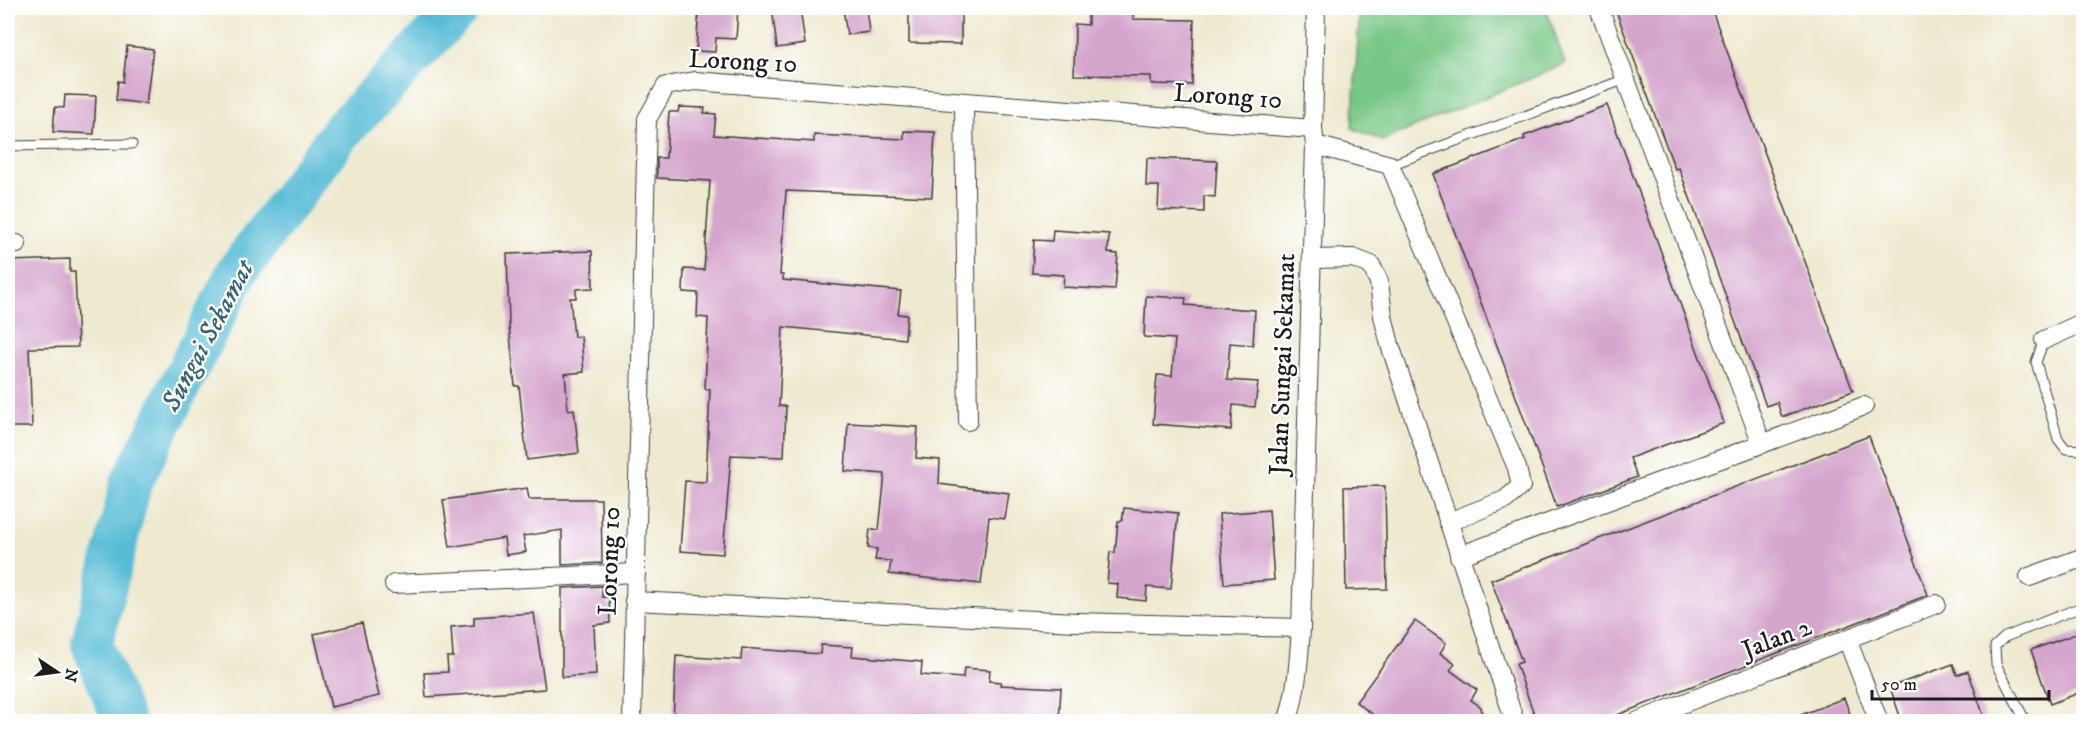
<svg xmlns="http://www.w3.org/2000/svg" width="2091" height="729" font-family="'IM FELL DW Pica',serif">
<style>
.green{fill:#79c787;stroke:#4a7252;stroke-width:1.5}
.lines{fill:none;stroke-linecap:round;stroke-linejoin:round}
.river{stroke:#57bcd6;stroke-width:42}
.building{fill:#d5a6cd}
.service-casing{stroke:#3c3b37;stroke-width:11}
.minor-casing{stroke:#3c3b37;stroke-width:20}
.service{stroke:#fff;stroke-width:9}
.minor{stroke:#fff;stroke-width:18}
.labels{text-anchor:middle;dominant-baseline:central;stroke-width:4.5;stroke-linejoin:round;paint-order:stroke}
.street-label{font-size:26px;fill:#1c1c1c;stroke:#fff}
.water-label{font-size:27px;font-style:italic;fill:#376470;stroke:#fff}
</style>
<rect width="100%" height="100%" fill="#fff"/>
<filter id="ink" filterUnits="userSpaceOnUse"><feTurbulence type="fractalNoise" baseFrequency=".0167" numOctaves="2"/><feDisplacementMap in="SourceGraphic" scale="12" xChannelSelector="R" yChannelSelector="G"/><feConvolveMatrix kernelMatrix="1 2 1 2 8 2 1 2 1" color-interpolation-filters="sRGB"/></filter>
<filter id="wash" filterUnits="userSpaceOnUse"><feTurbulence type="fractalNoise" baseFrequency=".008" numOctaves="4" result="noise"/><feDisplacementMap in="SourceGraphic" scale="24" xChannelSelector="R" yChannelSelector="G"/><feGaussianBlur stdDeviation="1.35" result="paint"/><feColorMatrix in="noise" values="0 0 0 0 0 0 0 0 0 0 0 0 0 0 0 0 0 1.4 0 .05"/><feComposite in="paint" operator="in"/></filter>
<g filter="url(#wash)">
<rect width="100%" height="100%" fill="#eee9cf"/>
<!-- green -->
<path class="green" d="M 1360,8 L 1546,8 L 1565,64 L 1382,141 L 1352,128 Z"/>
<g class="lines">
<!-- river -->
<path class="river" d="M 124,722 L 92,644 L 131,483 L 238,270 L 341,132 L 459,8"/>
</g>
<g id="blocks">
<!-- building -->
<g class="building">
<path d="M 699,8 L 738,8 L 736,39 L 716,38 L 715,52 L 696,51 Z"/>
<path d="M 772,8 L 800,8 L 805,44 L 777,48 Z"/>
<path d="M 843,8 L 866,8 L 869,32 L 847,35 Z"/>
<path d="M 909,8 L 961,8 L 961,44 L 909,43 Z"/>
<path d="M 1088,8 L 1133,8 L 1133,19 L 1194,20 L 1192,85 L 1151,84 L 1151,76 L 1074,75 L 1075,24 L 1088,25 Z"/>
<path d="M 1615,8 L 1711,8 L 1853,391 L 1782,417 L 1777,402 L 1766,406 L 1679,168 L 1675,169 Z"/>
<path d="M 127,46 L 153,49 L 146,104 L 116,100 L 118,81 L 123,82 Z"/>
<path d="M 65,95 L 96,96 L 94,134 L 53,132 L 55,107 L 64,108 Z"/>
<path d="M 1607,105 L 1724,423 L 1630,458 L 1637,477 L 1557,507 L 1433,174 L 1525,139 L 1524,136 Z"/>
<path d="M 679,107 L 705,108 L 704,113 L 716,114 L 714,135 L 814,142 L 814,135 L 904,139 L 904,131 L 935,132 L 932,197 L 786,191 L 780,275 L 783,275 L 783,280 L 901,291 L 898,314 L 907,315 L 905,339 L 783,327 L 779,406 L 786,406 L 784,457 L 731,455 L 723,554 L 680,551 L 685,481 L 706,482 L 710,389 L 705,389 L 708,318 L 697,317 L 698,293 L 683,292 L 684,269 L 704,270 L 710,181 L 657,178 L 657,158 L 666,158 L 669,112 L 678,112 Z"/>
<path d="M 1147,158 L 1217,161 L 1215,197 L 1204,196 L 1204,212 L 1158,210 L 1159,186 L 1146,186 Z"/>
<path d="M 1053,230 L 1109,234 L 1108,253 L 1118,254 L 1115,290 L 1063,287 L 1064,275 L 1032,273 L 1034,240 L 1052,241 Z"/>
<path d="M 592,251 L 593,288 L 576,289 L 576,298 L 570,298 L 574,337 L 581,336 L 584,372 L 565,374 L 568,410 L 574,409 L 579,453 L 527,460 L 519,386 L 515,386 L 509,325 L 507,254 Z"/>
<path d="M 70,259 L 70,272 L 75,272 L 78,347 L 29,348 L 32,427 L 8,427 L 8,261 Z"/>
<path d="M 1146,296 L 1186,298 L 1185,305 L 1255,310 L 1253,345 L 1230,343 L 1227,380 L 1258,382 L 1255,407 L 1233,405 L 1231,430 L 1153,424 L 1157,375 L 1172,376 L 1175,339 L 1144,337 Z"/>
<path d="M 848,423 L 918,427 L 916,458 L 940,460 L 939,484 L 1009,493 L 1005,519 L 989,517 L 981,584 L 889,574 L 891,561 L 875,560 L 877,549 L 868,548 L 870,529 L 879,530 L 885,474 L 845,471 Z"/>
<path d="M 1869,436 L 1928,595 L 1599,722 L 1537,722 L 1516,664 L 1522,662 L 1491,580 Z"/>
<path d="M 1385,486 L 1387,589 L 1346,590 L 1344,487 Z"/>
<path d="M 527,488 L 529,499 L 601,499 L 602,563 L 562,565 L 562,530 L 523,536 L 526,552 L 506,555 L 504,538 L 450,547 L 443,500 Z"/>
<path d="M 1124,508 L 1178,513 L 1171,589 L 1147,587 L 1146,601 L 1117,598 L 1118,584 L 1107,583 L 1110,552 L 1115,553 L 1118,521 L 1122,521 Z"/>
<path d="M 1269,510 L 1274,580 L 1224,584 L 1219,514 Z"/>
<path d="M 602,586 L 602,597 L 609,597 L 610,623 L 594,625 L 596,675 L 562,677 L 562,588 Z"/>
<path d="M 534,613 L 545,689 L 426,697 L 424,673 L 448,672 L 447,657 L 453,657 L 451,627 L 474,625 L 474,617 Z"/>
<path d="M 1415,621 L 1446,643 L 1440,653 L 1455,664 L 1450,670 L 1477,690 L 1471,700 L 1481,707 L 1484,722 L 1383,722 L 1356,702 Z"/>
<path d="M 362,623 L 379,696 L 331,707 L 314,634 Z"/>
<path d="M 2084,631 L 2084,691 L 2050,704 L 2031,650 Z"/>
<path d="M 821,645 L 853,647 L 852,656 L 922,662 L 921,675 L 963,678 L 964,668 L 990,670 L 989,681 L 1001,682 L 1000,685 L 1061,688 L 1059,722 L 673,722 L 676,656 L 741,660 L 742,648 L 820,654 Z"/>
<path d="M 1953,664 L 1957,675 L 1968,671 L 1986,722 L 1902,722 L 1890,687 Z"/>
<path d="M 1844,698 L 1853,722 L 1788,722 L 1788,720 Z"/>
</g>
</g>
</g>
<g filter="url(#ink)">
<use href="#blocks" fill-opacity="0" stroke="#3c3b37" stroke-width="1.5"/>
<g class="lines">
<!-- service casing -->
<g class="service-casing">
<g id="service">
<path d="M 8,146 L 132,144"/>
<path d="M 1390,165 L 1626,79"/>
<path d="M 2044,340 L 2036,362 L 2058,439 L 2066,449 L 2084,450"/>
<path d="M 2026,722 L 1996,664 L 1995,646 L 2005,637 L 2084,606"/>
</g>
</g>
<!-- minor casing -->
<g class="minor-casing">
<g id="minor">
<path d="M 1599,8 L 1762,444"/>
<path d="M 964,103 L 968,421"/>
<path d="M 1315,145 L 1390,165 L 1517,468 L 1521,486 L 1505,500 L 1448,522"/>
<path d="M 8,245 L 17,244"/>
<path d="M 1312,259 L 1353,258 L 1371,265 L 1379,282 L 1383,316 L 1390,345 L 1515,722"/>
<path d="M 2044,340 L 2084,322"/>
<path d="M 1459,556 L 1864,406"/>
<path d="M 2029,577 L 2084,557"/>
<path d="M 394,584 L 636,573"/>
<path d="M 634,601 L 1077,622 L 1301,628"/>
<path d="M 1847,639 L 1879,722"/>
<path d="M 632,722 L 647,119 L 666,86 L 695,81 L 1313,129"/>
<path d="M 1287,722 C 1297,693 1299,659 1301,628 L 1315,145 L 1313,129 L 1316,8"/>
<path d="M 1636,722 L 1936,604"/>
</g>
</g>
<!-- service -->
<use href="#service" class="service"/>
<!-- minor -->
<use href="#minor" class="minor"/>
</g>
</g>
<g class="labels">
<!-- street labels -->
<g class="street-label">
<text transform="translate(743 62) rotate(3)">Lorong 10</text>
<text transform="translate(1228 97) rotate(4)">Lorong 10</text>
<text transform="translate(1283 364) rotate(-88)">Jalan Sungai Sekamat</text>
<text transform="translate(610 561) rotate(-88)">Lorong 10</text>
<text transform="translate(1777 639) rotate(-21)">Jalan 2</text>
</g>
<!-- water labels -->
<g class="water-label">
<text transform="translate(208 336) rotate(-62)">Sungai Sekamat</text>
</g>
</g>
<!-- margin -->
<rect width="2091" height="729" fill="none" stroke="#fff" stroke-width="30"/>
<!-- north arrow -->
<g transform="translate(57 672) rotate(103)" stroke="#ffffff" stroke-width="4.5" paint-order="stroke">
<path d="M0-4.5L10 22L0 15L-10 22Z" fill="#1c1c1c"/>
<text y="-9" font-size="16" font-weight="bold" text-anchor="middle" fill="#1c1c1c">N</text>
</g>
<!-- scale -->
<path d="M1872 690v9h177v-9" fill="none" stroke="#1c1c1c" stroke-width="3"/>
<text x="1881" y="690" font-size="18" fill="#1c1c1c" stroke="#ffffff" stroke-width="4.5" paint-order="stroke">50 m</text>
</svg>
